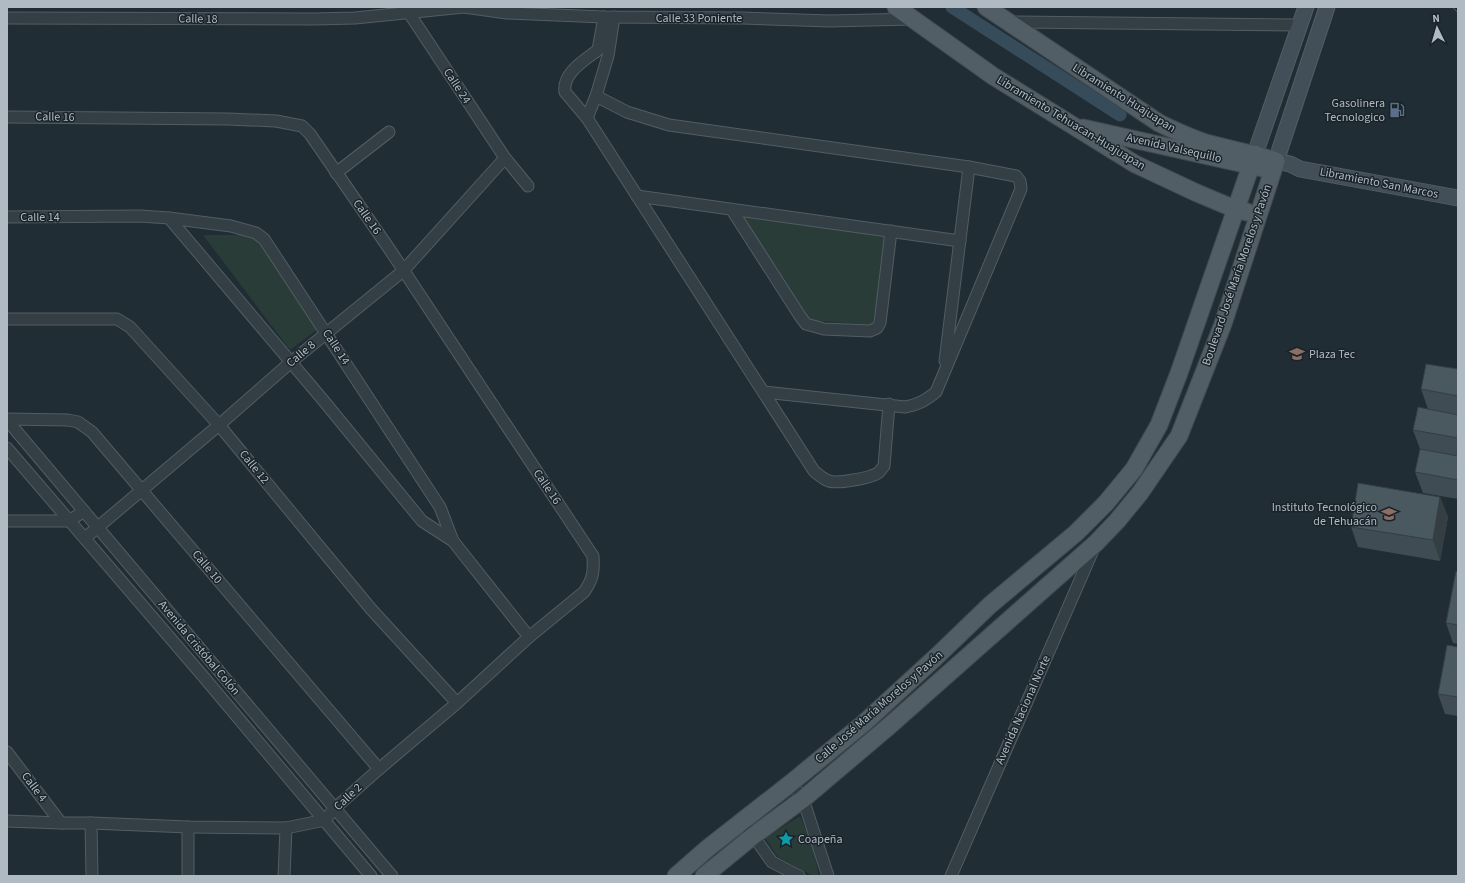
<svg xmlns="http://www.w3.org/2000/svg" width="1465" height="883" font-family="'Source Sans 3',sans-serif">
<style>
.green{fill:#293c38}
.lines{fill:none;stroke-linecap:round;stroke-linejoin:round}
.canal{stroke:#364c5a;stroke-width:13}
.minor-casing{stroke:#525d63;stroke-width:13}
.secondary-casing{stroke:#525d63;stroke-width:17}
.primary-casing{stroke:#3e484f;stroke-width:19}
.minor{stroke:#343f45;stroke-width:11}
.secondary{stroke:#434f58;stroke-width:15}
.primary{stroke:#525e65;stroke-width:17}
.rail-casing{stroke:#59666e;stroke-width:4.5}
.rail{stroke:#1a232a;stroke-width:3;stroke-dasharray:9;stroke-linecap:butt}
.wall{fill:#404c53}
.shaded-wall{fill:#343e43}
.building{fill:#4a5860;stroke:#343e43}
.labels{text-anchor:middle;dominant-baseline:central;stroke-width:3;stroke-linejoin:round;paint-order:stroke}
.street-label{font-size:12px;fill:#afbac2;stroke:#1a232a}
.poi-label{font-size:12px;fill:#afbac2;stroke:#1a232a;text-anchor:end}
</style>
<rect width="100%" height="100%" fill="#212d34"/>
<!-- green -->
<g class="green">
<path d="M 742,217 L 886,235 L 873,325 L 807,320 Z"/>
<path d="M 203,235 L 254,235 L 318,329 L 290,350 Z"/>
<path d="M 800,816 L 812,844 L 819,876 L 813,876 L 778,857 L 765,838 Z"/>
</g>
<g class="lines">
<!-- canal -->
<path class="canal" d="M 952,7 L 1120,115"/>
<!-- minor casing -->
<g class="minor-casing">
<g id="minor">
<path d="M 409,13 L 505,158 L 528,186"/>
<path d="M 604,17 L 598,50 C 585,60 562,73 565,92 L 587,118 L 814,471 C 819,475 823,479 829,481 C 838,484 870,478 878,473 C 880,472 882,468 884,466 L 889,404"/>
<path d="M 7,18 L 314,19 L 355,18 L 464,7 L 507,13 L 604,17 L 742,18 L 830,21 L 913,19"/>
<path d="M 1010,22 L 1300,25"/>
<path d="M 596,96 L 627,112 L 669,125 L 969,167 L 1016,176 L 1020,181 L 1021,189 L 936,392 C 926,400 918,405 905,407 L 764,392"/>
<path d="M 7,117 L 228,119 L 276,121 L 302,126 L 310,134 L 390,250 L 593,556 C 594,572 593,579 584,592 L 529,637 L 457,703 L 379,769 L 334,809 L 325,820 L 286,828 L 188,827 L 91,823 L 61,823 L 7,821"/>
<path d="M 587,118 L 596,96 L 608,56 L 614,17"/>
<path d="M 336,173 L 389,132"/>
<path d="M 637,196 L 960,241"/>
<path d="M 732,210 L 800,316 L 806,324 L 824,329 L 870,331 L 877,328 L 880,323 L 891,231"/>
<path d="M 7,217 L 140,216 L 169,218 L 231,226 L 256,233 L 264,239 L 440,507 L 453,541"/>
<path d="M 169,218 L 323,400 L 422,521 L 453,541 L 529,637"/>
<path d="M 7,319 L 117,319 L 130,327 L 219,425 L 371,609 L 457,703"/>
<path d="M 945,361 L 969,167"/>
<path d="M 7,419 L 68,420 L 78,422 L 92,432 L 379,769"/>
<path d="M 7,420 L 392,876"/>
<path d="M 7,448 L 202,675 L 371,876"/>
<path d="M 7,521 L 69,521 L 84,511"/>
<path d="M 85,538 L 219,425 L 291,362 L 403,271 L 505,158"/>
<path d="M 7,752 L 61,823"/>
<path d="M 791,783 L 803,799 L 828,876"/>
<path d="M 91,823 L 92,876"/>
<path d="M 188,827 L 188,876"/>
<path d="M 750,831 L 772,862 L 799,876"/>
<path d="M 284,876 L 286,828"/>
<path d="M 951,876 L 1094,548"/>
</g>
</g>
<!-- secondary casing -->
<g class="secondary-casing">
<g id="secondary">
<path d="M 1327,7 L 1276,161 L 1290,164 L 1300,169 L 1458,198"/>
<path d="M 1255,154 L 1306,7"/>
</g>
</g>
<!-- primary casing -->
<g class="primary-casing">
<g id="primary">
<path d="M 896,7 L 993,76 L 1135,164 L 1197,193 L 1235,209 L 1247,212"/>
<path d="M 1083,128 L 1262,168"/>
<path d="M 676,876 L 708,848 L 791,783 L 864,723 L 936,657 L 990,605 L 1076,533 L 1106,503 L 1134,469 L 1159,425 L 1179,373 L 1255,154"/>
<path d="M 704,876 L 753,836 L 803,799 L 888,727 L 1096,543 L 1117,521 L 1140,493 L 1179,436 L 1223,324 L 1276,161 C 1254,154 1232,150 1210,144 C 1192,139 1176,131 1159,123 L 986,7"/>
</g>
</g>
<!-- minor -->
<use href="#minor" class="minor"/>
<!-- secondary -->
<use href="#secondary" class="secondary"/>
<!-- primary -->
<use href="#primary" class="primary"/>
<!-- rail casing -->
<g class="rail-casing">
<path id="rail" d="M 1455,7 L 1458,10"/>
</g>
<!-- rail -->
<use href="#rail" class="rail"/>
</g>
<!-- wall -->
<g class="wall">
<path d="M 1458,369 L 1458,499 L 1423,493 L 1415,472 L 1420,449 L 1413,430 L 1428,409 L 1421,389 Z"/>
<path d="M 1440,497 L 1448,517 L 1440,561 L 1358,547 L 1351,527 Z"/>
<path d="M 1458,572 L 1458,644 L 1453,643 L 1446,623 Z"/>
<path d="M 1458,647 L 1458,716 L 1445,714 L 1438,694 Z"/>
</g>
<!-- shaded-wall -->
<path class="shaded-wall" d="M 1440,497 L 1448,517 L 1440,561 L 1433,540 Z"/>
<!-- building -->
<g class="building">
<path d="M 1426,364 L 1458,369 L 1458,396 L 1421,389 Z"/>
<path d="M 1418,407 L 1458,415 L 1458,438 L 1413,430 Z"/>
<path d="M 1420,449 L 1458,456 L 1458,480 L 1415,472 Z"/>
<path d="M 1358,483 L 1440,497 L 1433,540 L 1351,527 Z"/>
<path d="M 1456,571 L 1458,572 L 1458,625 L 1446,623 Z"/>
<path d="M 1447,645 L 1458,647 L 1458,697 L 1438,694 Z"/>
</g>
<!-- icons -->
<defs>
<g id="fuel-bare" transform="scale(1.2)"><path d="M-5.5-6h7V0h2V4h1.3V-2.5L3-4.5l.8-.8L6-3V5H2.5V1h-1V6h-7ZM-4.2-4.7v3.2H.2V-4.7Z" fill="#5c6f8a" stroke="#1a232a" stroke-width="2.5" paint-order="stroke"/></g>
<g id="school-bare" transform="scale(1.2)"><path d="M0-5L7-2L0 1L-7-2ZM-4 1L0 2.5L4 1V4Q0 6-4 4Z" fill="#8d6e63" stroke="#1a232a" stroke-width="2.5" paint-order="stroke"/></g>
<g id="university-bare" transform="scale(1.2)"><path d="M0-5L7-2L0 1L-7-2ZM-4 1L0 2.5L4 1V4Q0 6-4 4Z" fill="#8d6e63" stroke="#1a232a" stroke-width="2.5" paint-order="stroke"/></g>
<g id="sight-bare" transform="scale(1.2)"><path d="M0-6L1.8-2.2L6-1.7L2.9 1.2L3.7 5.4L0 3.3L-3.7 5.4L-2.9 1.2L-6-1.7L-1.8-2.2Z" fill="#0f9aa8" stroke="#1a232a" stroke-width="2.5" paint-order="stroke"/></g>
</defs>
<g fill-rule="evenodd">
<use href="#fuel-bare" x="1397" y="110"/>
<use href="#school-bare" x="1297" y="354"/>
<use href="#university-bare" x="1389" y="514"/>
<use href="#sight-bare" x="786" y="839"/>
</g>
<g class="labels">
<!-- street labels -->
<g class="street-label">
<text x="699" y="18">Calle 33 Poniente</text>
<text transform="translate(198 19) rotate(1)">Calle 18</text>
<text transform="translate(457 86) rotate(57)">Calle 24</text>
<text transform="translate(1124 98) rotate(32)">Libramiento Huajuapan</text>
<text transform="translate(55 117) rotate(1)">Calle 16</text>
<text transform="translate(1071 123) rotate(31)">Libramiento Tehuacan-Huajuapan</text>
<text transform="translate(1174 148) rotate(13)">Avenida Valsequillo</text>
<text transform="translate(1379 183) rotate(11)">Libramiento San Marcos</text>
<text x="40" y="217">Calle 14</text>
<text transform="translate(367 217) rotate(55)">Calle 16</text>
<text transform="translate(1237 275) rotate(-71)">Boulevard José María Morelos y Pavón</text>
<text transform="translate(336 347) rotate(57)">Calle 14</text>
<text transform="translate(301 354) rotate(-40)">Calle 8</text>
<text transform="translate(254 467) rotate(51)">Calle 12</text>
<text transform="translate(547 487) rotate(56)">Calle 16</text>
<text transform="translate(207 567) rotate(50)">Calle 10</text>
<text transform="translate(199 648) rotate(50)">Avenida Cristóbal Colón</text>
<text transform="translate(879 707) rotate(-41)">Calle José María Morelos y Pavón</text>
<text transform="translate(1023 710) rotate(-66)">Avenida Nacional Norte</text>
<text transform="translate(34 787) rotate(53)">Calle 4</text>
<text transform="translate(348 797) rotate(-43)">Calle 2</text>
</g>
<!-- poi labels -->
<g class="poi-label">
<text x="1385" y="103">Gasolinera<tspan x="1385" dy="14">Tecnologico</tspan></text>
<text x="1309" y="354" text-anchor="start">Plaza Tec</text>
<text x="1377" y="507">Instituto Tecnológico<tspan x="1377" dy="14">de Tehuacán</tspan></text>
<text x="798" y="839" text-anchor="start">Coapeña</text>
</g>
</g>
<!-- border -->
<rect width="1465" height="883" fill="none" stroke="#afbac2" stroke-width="16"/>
<!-- north arrow -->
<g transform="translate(1437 28) rotate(355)" stroke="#1a232a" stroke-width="3" paint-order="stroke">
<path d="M0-3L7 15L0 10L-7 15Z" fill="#afbac2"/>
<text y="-6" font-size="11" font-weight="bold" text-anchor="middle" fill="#afbac2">N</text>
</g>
</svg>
